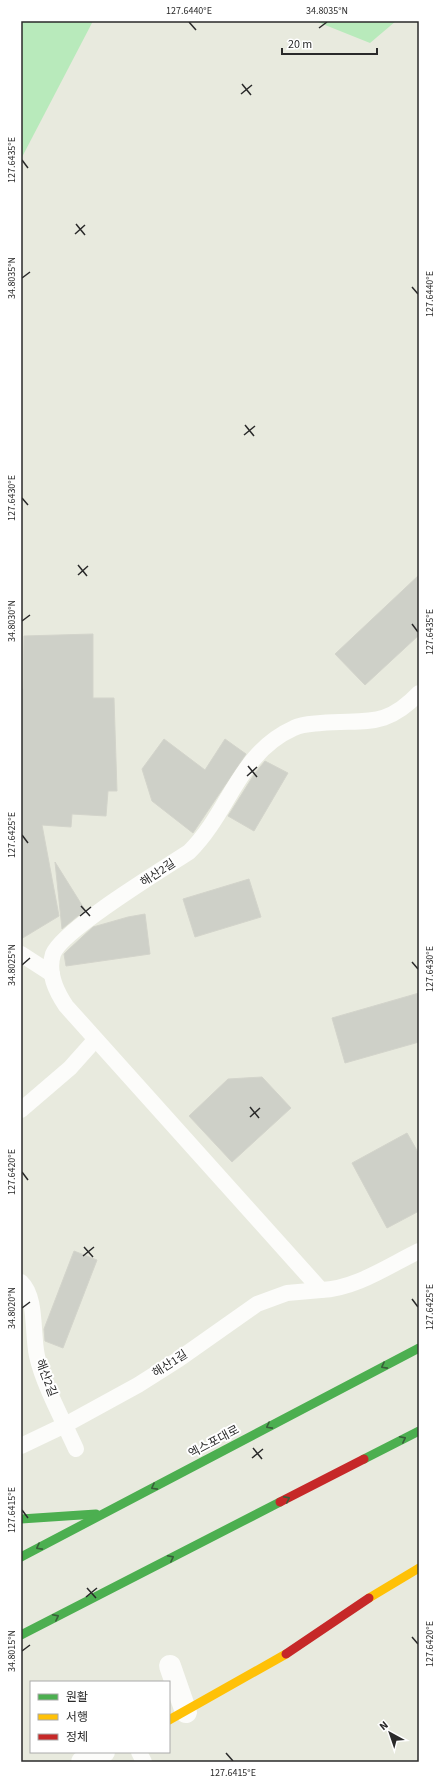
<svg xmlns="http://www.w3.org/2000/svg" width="440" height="1783" font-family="'Source Sans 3','Noto Sans KR',sans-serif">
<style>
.green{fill:#b8eabb}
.building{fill:#ced0c8;stroke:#d3d4cb}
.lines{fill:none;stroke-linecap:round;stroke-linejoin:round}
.lane{stroke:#fcfcfa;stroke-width:16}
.street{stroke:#fcfcfa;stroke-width:22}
.fast{stroke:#4caf50;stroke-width:9}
.slow{stroke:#ffc107;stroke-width:9}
.jam{stroke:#c62828;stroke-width:9}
.oneway{stroke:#385f39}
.ticks{fill:none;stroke:#2a2a2a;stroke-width:1.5}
.labels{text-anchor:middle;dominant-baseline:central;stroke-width:4;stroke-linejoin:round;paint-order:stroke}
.street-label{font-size:12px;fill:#2a2a2a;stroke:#fff}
.neatline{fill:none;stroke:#2a2a2a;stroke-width:1.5}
.ticks-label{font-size:10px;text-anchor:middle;fill:#2a2a2a}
</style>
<rect width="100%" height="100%" fill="#e8eade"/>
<!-- green -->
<g class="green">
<path d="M 21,21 L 93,21 L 21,159 Z"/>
<path d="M 315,21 L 396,21 L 370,43 Z"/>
</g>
<!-- building -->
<g class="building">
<path d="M 419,575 L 419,635 L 365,685 L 335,654 Z"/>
<path d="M 93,634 L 93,698 L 114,698 L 117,791 L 108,791 L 106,816 L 72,814 L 71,827 L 42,825 L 59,916 L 21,939 L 21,689 L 23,689 L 24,636 Z"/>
<path d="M 164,739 L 205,770 L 225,739 L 246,754 L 193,833 L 152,801 L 142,769 Z"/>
<path d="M 265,761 L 288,773 L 254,831 L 228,816 L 255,773 Z"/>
<path d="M 55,862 L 85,910 L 62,929 Z"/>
<path d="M 249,879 L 261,917 L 195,937 L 183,899 Z"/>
<path d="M 145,914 L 150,954 L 66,966 L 64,954 L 68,950 L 93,927 L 128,917 Z"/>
<path d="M 419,993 L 419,1042 L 345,1063 L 332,1018 Z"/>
<path d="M 262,1077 L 291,1108 L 232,1162 L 189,1116 L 228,1079 Z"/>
<path d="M 407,1133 L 419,1154 L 419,1211 L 387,1228 L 352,1163 Z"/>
<path d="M 74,1251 L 97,1260 L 63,1348 L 45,1341 L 44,1329 Z"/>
</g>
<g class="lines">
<!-- lane -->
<g class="lane">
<path d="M 21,954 L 52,974"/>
<path d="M 21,1110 L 70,1068 L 95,1040"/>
<path d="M 21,1282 C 37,1297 32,1334 37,1356 C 43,1384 64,1422 76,1449"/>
<path d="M 321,1290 C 355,1289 388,1266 419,1251"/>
<path d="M 21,1446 L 65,1425 L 138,1385 L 179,1359 L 257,1304 L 287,1293 L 321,1290 L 66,1006 C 56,991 47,973 53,954 C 62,930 163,869 189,852 C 230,812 238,753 294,728 C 302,724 313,724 321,723 C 366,719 385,729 419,693"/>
<path d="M 139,1752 L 144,1762"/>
</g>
<!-- street -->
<g class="street">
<path d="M 170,1666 L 186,1712"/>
<path d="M 82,1762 L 104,1752"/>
</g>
<!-- fast -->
<g class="fast">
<path d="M 364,1459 L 419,1431"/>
<path d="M 21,1519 L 96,1514"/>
<path d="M 21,1557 L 419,1348"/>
<path d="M 21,1635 L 280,1502"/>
</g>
<!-- slow -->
<g class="slow">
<path d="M 369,1598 L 419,1568"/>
<path d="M 169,1720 L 286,1654"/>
</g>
<!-- jam -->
<g class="jam">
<path d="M 280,1502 L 364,1459"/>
<path d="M 286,1654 L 369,1598"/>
</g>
</g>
<!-- one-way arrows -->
<defs><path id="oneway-chevron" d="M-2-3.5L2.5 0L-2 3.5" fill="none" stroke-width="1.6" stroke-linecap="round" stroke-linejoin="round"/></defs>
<g class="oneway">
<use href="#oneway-chevron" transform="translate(384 1366) rotate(152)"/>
<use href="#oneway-chevron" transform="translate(269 1426) rotate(152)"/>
<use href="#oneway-chevron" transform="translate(403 1439) rotate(-27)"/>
<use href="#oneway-chevron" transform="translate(154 1487) rotate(152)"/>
<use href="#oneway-chevron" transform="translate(287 1499) rotate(-27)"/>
<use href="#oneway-chevron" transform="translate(39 1547) rotate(152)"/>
<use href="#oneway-chevron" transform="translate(171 1558) rotate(-27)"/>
<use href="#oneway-chevron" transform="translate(56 1617) rotate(-27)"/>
</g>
<!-- ticks -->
<path class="ticks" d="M 189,22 L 196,30M 319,28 L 327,22M 242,84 L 251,95M 241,94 L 252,85M 22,160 L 28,168M 76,224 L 85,235M 75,234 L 85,225M 22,278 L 30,272M 412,287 L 418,294M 245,425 L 254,436M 244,435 L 255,426M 22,498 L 28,505M 78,565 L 87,576M 78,575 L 88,566M 22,621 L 30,615M 412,624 L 418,632M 248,766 L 257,777M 247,776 L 257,767M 22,835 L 28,843M 81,906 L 90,916M 80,916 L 91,907M 412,962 L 418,969M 22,965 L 30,958M 250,1107 L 259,1118M 250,1117 L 260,1108M 22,1172 L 28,1180M 84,1247 L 93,1257M 83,1256 L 94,1247M 412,1299 L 418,1307M 22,1308 L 30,1302M 253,1448 L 262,1459M 252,1458 L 263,1449M 22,1510 L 28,1518M 87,1588 L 96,1598M 86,1597 L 97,1588M 412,1637 L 418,1644M 22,1651 L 30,1645M 226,1753 L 233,1761"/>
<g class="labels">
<!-- street labels -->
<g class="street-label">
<text transform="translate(158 873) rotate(-34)">해산2길</text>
<text transform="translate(170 1364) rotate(-33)">해산1길</text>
<text transform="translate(46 1378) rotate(69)">해산2길</text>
<text transform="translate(214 1442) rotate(-28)">엑스포대로</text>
</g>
</g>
<!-- border -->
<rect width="440" height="1783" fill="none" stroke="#ffffff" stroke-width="44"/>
<!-- legend -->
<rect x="30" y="1681" width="140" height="72" fill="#ffffff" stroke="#aaaaaa"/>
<rect x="38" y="1694" width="20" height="6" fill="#4caf50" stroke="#aaaaaa"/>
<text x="66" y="1701" font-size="12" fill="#2a2a2a">원활</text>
<rect x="38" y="1714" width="20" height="6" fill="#ffc107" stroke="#aaaaaa"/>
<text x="66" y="1721" font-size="12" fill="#2a2a2a">서행</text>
<rect x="38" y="1734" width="20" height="6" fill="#c62828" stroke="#aaaaaa"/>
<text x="66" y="1741" font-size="12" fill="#2a2a2a">정체</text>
<!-- north arrow -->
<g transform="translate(390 1733) rotate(320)" stroke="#ffffff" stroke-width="3" paint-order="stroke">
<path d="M0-3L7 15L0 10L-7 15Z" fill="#2a2a2a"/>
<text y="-6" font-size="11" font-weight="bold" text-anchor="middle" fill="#2a2a2a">N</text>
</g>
<!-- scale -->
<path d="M282 48v6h95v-6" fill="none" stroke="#2a2a2a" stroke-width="2"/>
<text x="288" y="48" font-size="12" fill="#2a2a2a" stroke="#ffffff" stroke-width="3" paint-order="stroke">20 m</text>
<rect x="22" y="22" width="396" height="1739" class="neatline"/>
<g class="ticks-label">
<text x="189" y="14">127.6440°E</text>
<text x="327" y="14">34.8035°N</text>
<text transform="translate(11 160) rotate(-90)" y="4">127.6435°E</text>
<text transform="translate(11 278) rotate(-90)" y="4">34.8035°N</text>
<text transform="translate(429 294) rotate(-90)" y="4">127.6440°E</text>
<text transform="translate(11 498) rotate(-90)" y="4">127.6430°E</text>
<text transform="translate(11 621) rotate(-90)" y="4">34.8030°N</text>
<text transform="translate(429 632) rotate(-90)" y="4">127.6435°E</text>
<text transform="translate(11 835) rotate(-90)" y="4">127.6425°E</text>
<text transform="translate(11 965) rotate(-90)" y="4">34.8025°N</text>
<text transform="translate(429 969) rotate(-90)" y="4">127.6430°E</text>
<text transform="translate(11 1172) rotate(-90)" y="4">127.6420°E</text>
<text transform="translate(429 1307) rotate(-90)" y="4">127.6425°E</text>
<text transform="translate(11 1308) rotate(-90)" y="4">34.8020°N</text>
<text transform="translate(11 1510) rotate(-90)" y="4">127.6415°E</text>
<text transform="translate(429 1644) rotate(-90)" y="4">127.6420°E</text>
<text transform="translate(11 1651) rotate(-90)" y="4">34.8015°N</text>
<text x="233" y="1776">127.6415°E</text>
</g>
</svg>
